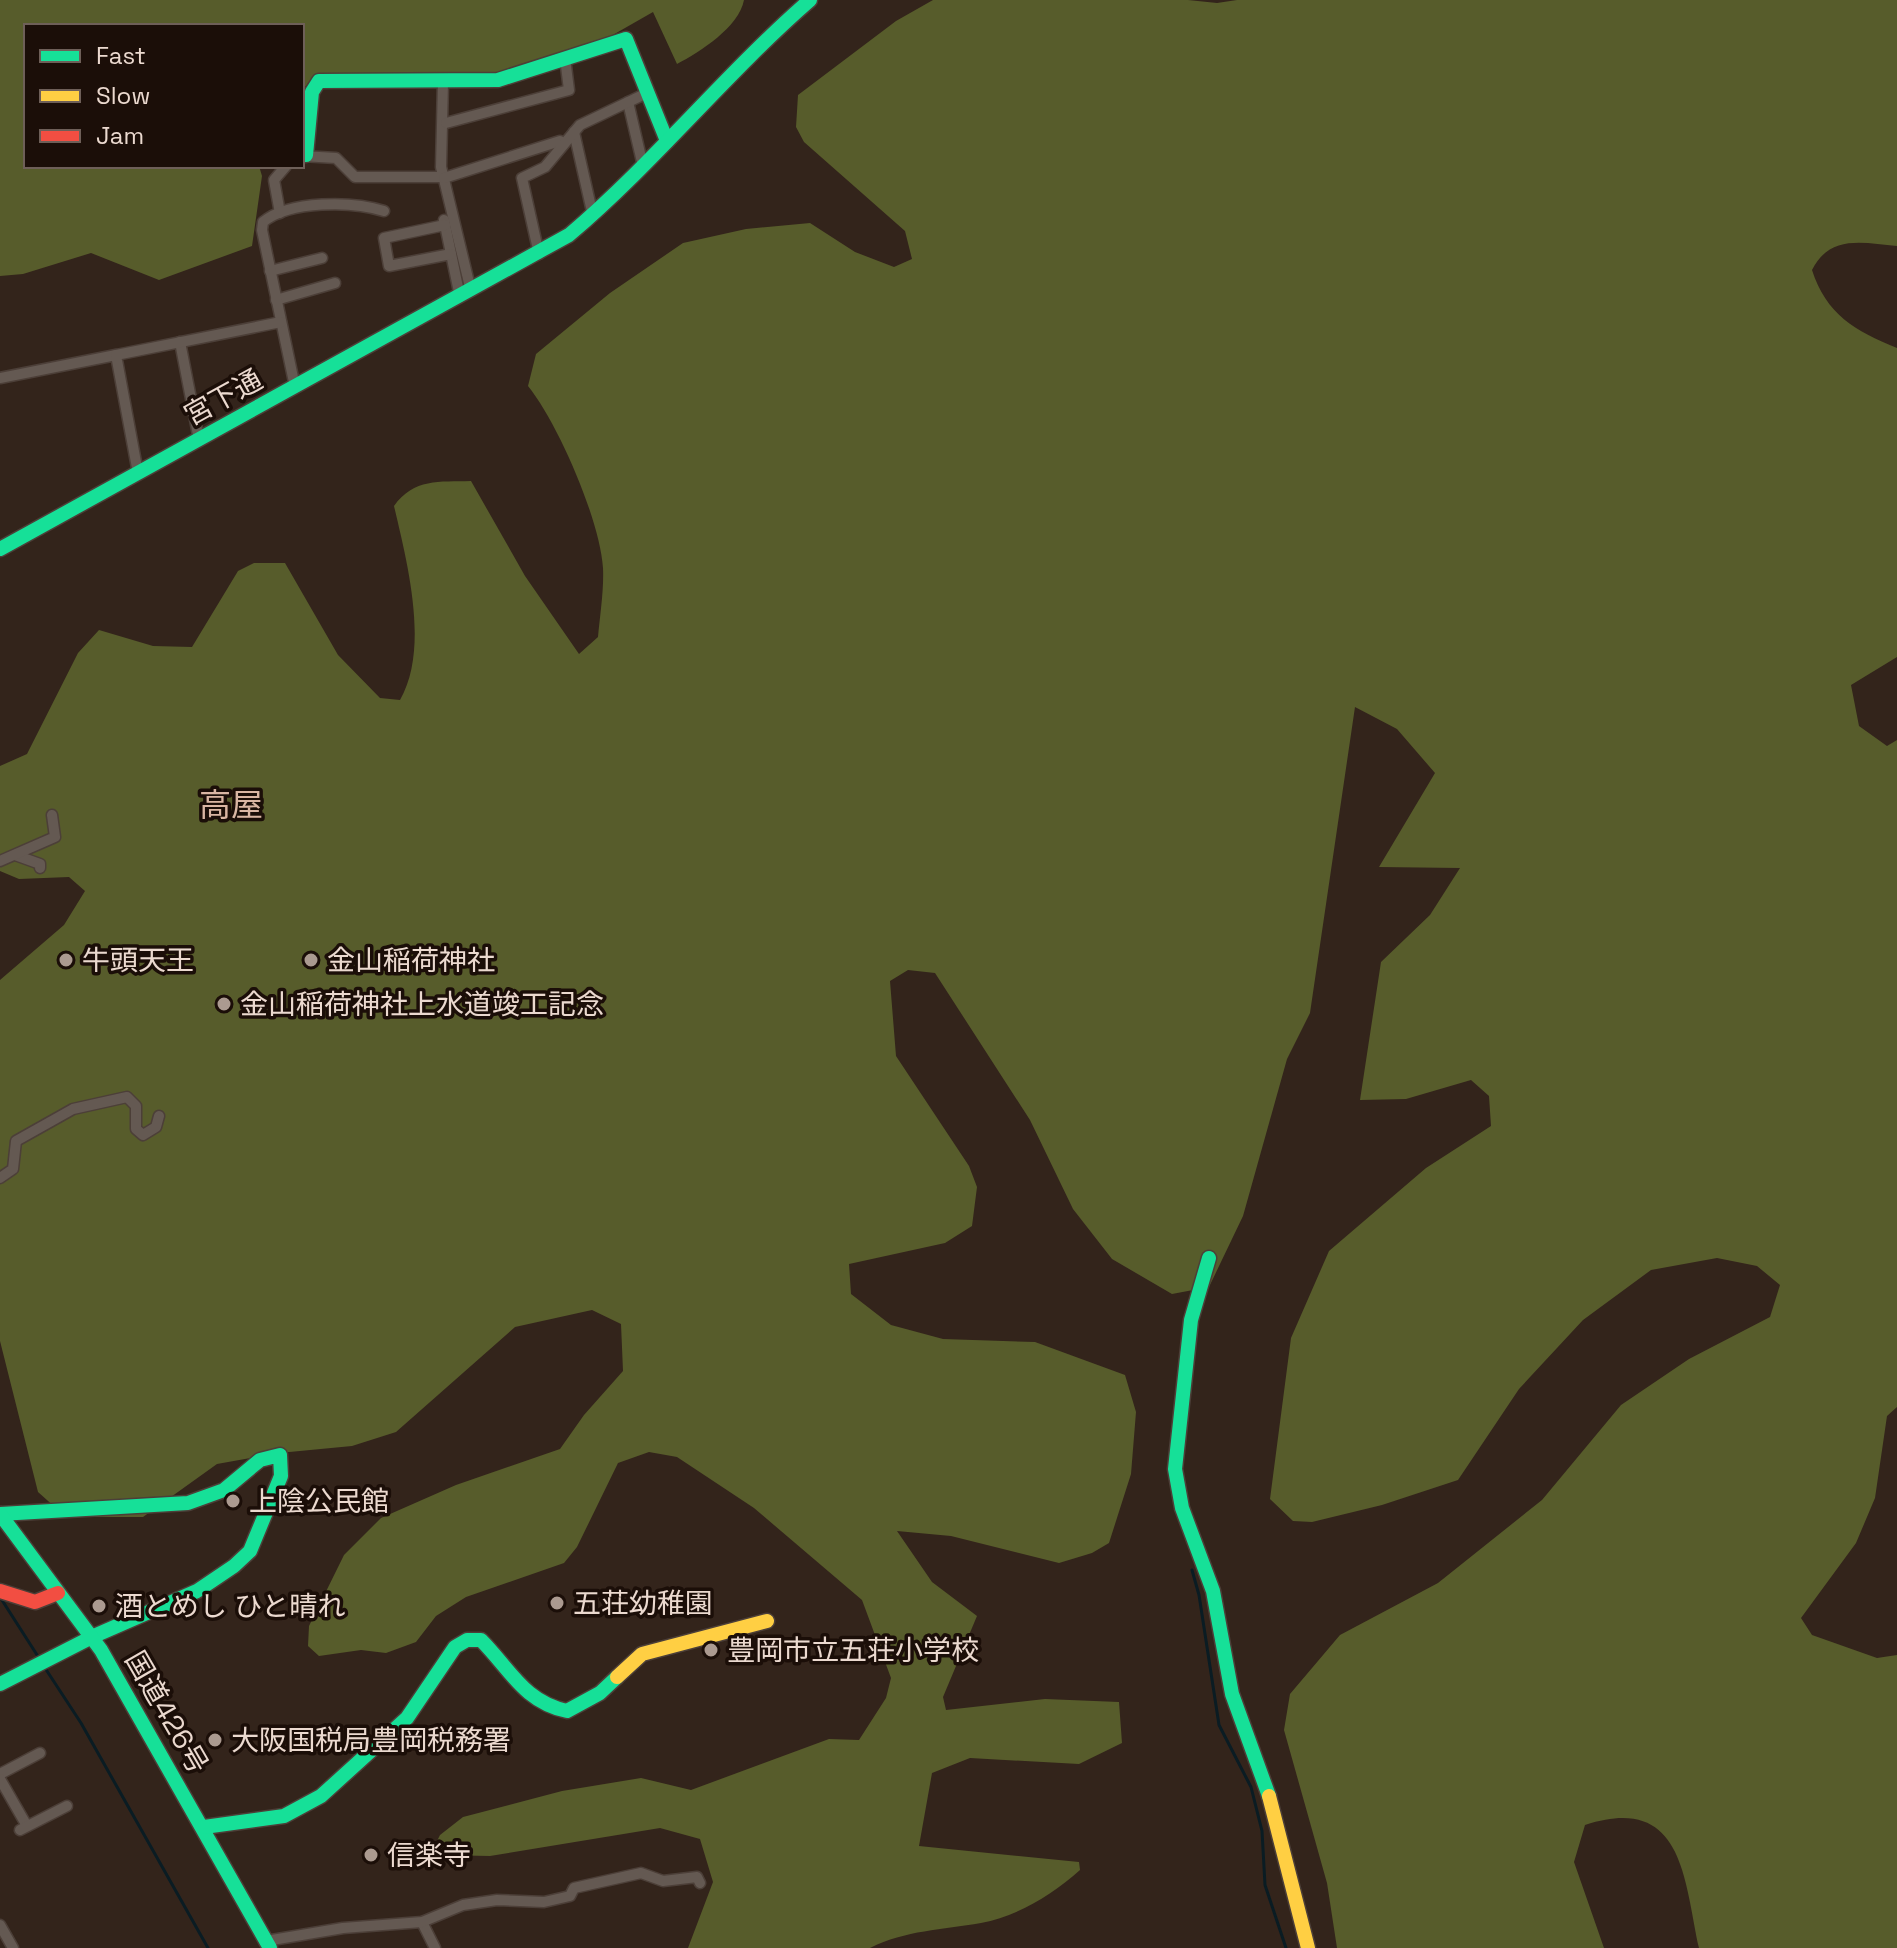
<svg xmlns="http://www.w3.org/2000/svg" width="1897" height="1948" font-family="'Space Grotesk','Noto Sans JP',sans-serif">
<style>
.forest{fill:#575c2b}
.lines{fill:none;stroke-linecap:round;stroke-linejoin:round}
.stream{stroke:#0a1c23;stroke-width:3}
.street-casing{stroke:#4c3f38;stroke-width:13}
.fast-casing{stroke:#4c3f38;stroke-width:17}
.slow-casing{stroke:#4c3f38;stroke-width:17}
.jam-casing{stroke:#4c3f38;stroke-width:17}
.street{stroke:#645952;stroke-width:10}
.fast{stroke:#16e098;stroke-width:14}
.slow{stroke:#ffcf43;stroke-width:14}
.jam{stroke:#f24e42;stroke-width:14}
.poi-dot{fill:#ab9a90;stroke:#1b0e08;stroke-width:3}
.labels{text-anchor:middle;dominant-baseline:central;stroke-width:7;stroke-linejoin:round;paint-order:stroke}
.street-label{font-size:28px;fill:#ebd9cf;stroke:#1b0e08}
.poi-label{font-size:28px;fill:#ebd9cf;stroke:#1b0e08;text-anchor:start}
.quarter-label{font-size:32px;fill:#dab6a3;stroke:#1b0e08}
</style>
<rect width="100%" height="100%" fill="#33241b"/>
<!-- forest -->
<g class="forest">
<path d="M 0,0 L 744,0 C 739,27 700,52 677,64 L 653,12 L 604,40 L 498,75 L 324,74 L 309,82 L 302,91 L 302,26 L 26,26 L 26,166 L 259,166 L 262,176 L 252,246 L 159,280 L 91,253 L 23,274 L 0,276 Z"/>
<path d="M 933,0 L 1188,0 L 1217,3 L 1237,0 L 1897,0 L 1897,246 C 1863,243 1830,234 1812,270 C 1826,314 1855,331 1897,348 L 1897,657 L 1851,685 L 1859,726 L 1887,746 L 1897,740 L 1897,1407 L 1887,1416 L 1875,1498 L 1856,1543 L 1801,1618 L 1812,1635 L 1877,1658 L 1897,1655 L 1897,1948 L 1699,1948 C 1684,1878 1683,1793 1585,1825 L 1574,1862 L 1604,1948 L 1337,1948 L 1327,1883 L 1284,1730 L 1290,1694 L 1340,1635 L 1438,1583 L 1542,1500 L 1621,1405 L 1689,1359 L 1770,1317 L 1780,1285 L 1757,1266 L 1717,1258 L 1651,1270 L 1583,1320 L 1519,1389 L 1458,1480 L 1382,1505 L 1312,1522 L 1293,1521 L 1270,1499 L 1291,1338 L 1329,1251 L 1426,1168 L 1491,1126 L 1489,1096 L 1471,1080 L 1406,1099 L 1360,1100 L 1381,962 L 1430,915 L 1460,868 L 1379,867 L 1435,773 L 1397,729 L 1355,707 L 1310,1013 L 1287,1059 L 1243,1216 L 1209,1287 L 1172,1294 L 1112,1259 L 1073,1209 L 1030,1120 L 935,973 L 908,970 L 890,981 L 896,1056 L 969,1166 L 977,1187 L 972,1226 L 945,1243 L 849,1264 L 851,1294 L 891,1325 L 943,1339 L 1035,1342 L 1125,1375 L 1136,1412 L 1131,1474 L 1109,1543 L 1092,1553 L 1059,1563 L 951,1536 L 897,1531 L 932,1582 L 977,1616 L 943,1697 L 946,1710 L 1045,1699 L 1119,1702 L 1122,1743 L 1079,1764 L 970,1758 L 932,1773 L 919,1846 L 1079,1862 L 1080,1870 C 1052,1895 1018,1916 981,1923 C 942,1930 906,1930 870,1948 L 688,1948 L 713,1882 L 700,1839 L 660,1828 L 490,1856 L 439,1855 L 434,1847 L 440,1835 L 463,1817 L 562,1791 L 641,1778 L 691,1790 L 829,1739 L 859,1740 L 886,1698 L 891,1678 L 862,1600 L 754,1508 L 677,1457 L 649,1452 L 618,1463 L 577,1547 L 564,1563 L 466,1597 L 436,1616 L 416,1642 L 386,1653 L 361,1650 L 319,1656 L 308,1646 L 309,1626 L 344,1555 L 381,1518 L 456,1485 L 560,1449 L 584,1415 L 623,1371 L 621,1324 L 592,1310 L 515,1327 L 396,1432 L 352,1446 L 279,1453 L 217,1464 L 143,1517 L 66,1517 L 38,1492 L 0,1341 L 0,980 L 64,925 L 85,891 L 69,877 L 19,879 L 0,871 L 0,766 L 27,754 L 78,653 L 99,630 L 153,646 L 192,647 L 238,571 L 254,563 L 285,563 L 338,655 L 380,698 L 400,700 C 430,648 407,562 394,506 C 414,478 439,482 471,481 L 525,576 L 579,654 L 598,637 C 600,615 604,590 603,568 C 600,520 558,423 528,386 L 536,354 L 610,293 L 683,243 L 746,229 L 810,223 L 855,252 L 894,267 L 912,259 L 905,231 L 804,142 L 796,127 L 798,95 L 896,21 Z"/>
</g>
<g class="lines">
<!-- stream -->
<g class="stream">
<path d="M 1192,1570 L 1199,1595 L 1219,1725 L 1251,1787 L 1262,1831 L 1265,1885 L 1286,1948"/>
<path d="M 0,1597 L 39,1658"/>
<path d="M 45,1668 L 81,1723 L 208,1948"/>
</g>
<!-- street casing -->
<g class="street-casing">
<g id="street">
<path d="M 443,82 L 441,167 L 471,291"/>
<path d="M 628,102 L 643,166"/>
<path d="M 446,123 L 569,90 L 565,58"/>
<path d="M 574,132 L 593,216"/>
<path d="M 302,156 L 336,158 L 355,177 L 443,177"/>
<path d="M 444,178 L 560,141"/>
<path d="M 280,213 L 274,180 L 286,166"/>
<path d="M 444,220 L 460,297"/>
<path d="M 445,225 L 384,238 L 389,266 L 451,254"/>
<path d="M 539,254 L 522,178 L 545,167 L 580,125 L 647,93"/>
<path d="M 270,271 L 322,258"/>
<path d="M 276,300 L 335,283"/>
<path d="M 180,342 L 199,440"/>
<path d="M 0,378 L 116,355"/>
<path d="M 295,387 L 262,230 L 263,222 C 290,200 353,201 384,211"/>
<path d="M 138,473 L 116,355 L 281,322"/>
<path d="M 15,855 L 40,864 L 40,868"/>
<path d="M 0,861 L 55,837 L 52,815"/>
<path d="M 0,1178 L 13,1169 L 16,1141 L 73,1109 L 127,1097 L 136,1106 L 136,1129 L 143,1135 L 156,1127 L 159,1116"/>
<path d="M 0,1774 L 40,1753"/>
<path d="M 0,1779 L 27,1826"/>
<path d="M 20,1830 L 67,1806"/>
<path d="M 422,1922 L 435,1948"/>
<path d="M 0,1925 L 13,1948"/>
<path d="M 266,1941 L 343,1928 L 422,1922 L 463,1905 L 497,1900 L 544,1902 L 570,1896 L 574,1888 L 641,1873 L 663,1881 L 697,1877 L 700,1883"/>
</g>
</g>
<!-- fast casing -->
<g class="fast-casing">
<g id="fast">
<path d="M 306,155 L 312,92 L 319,81 L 498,80 L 626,39 L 667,141"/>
<path d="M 0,549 L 569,235 C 655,162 725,74 810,0"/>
<path d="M 1209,1258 L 1191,1320 L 1175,1469 L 1182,1508 L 1213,1591 L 1232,1694 L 1269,1796"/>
<path d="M 0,1514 L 188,1503 L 224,1490 L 260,1460 L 280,1455 L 281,1476 L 250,1551 L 234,1566 L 197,1591 L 94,1636 L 0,1684"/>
<path d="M 0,1514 L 101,1650 L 270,1948"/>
<path d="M 204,1827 L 284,1816 L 321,1796 L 407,1718 L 455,1647 L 467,1640 L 481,1640 C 510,1669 524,1702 567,1711 L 600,1693 L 617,1677"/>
</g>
</g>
<!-- slow casing -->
<g class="slow-casing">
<g id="slow">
<path d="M 617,1677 L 642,1654 L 767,1621"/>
<path d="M 1269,1796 L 1308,1948"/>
</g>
</g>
<!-- jam casing -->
<g class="jam-casing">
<path id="jam" d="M 0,1591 L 35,1602 L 58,1593"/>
</g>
<!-- street -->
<use href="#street" class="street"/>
<!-- fast -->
<use href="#fast" class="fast"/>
<!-- slow -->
<use href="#slow" class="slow"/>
<!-- jam -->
<use href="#jam" class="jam"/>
</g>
<!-- markers -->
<g class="poi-dot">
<circle cx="66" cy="960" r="8"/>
<circle cx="311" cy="960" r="8"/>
<circle cx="224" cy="1004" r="8"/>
<circle cx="233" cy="1501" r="8"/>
<circle cx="557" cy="1603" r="8"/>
<circle cx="99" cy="1606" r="8"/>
<circle cx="711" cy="1650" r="8"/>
<circle cx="215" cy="1740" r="8"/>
<circle cx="371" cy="1855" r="8"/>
</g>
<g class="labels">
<!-- street labels -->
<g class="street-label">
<text transform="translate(223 397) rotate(-29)">宮下通</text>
<text transform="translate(167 1712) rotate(60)">国道426号</text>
</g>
<!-- poi labels -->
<g class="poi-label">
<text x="82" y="960">牛頭天王</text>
<text x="327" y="960">金山稲荷神社</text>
<text x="240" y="1004">金山稲荷神社上水道竣工記念</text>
<text x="249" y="1501">上陰公民館</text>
<text x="573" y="1603">五荘幼稚園</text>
<text x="115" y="1606">酒とめし ひと晴れ</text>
<text x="727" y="1650">豊岡市立五荘小学校</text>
<text x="231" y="1740">大阪国税局豊岡税務署</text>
<text x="387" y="1855">信楽寺</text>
</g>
<!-- quarter labels -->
<g class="quarter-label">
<text x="231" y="805">高屋</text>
</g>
</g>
<!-- legend -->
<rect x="24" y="24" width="280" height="144" fill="#1b0e08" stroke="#6e5f58" stroke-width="2"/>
<rect x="40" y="50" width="40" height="12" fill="#16e098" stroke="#6e5f58" stroke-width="2"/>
<text x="96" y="64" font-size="24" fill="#ebd9cf">Fast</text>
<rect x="40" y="90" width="40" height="12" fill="#ffcf43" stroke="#6e5f58" stroke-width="2"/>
<text x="96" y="104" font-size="24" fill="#ebd9cf">Slow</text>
<rect x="40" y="130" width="40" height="12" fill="#f24e42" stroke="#6e5f58" stroke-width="2"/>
<text x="96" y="144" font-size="24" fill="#ebd9cf">Jam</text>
</svg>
